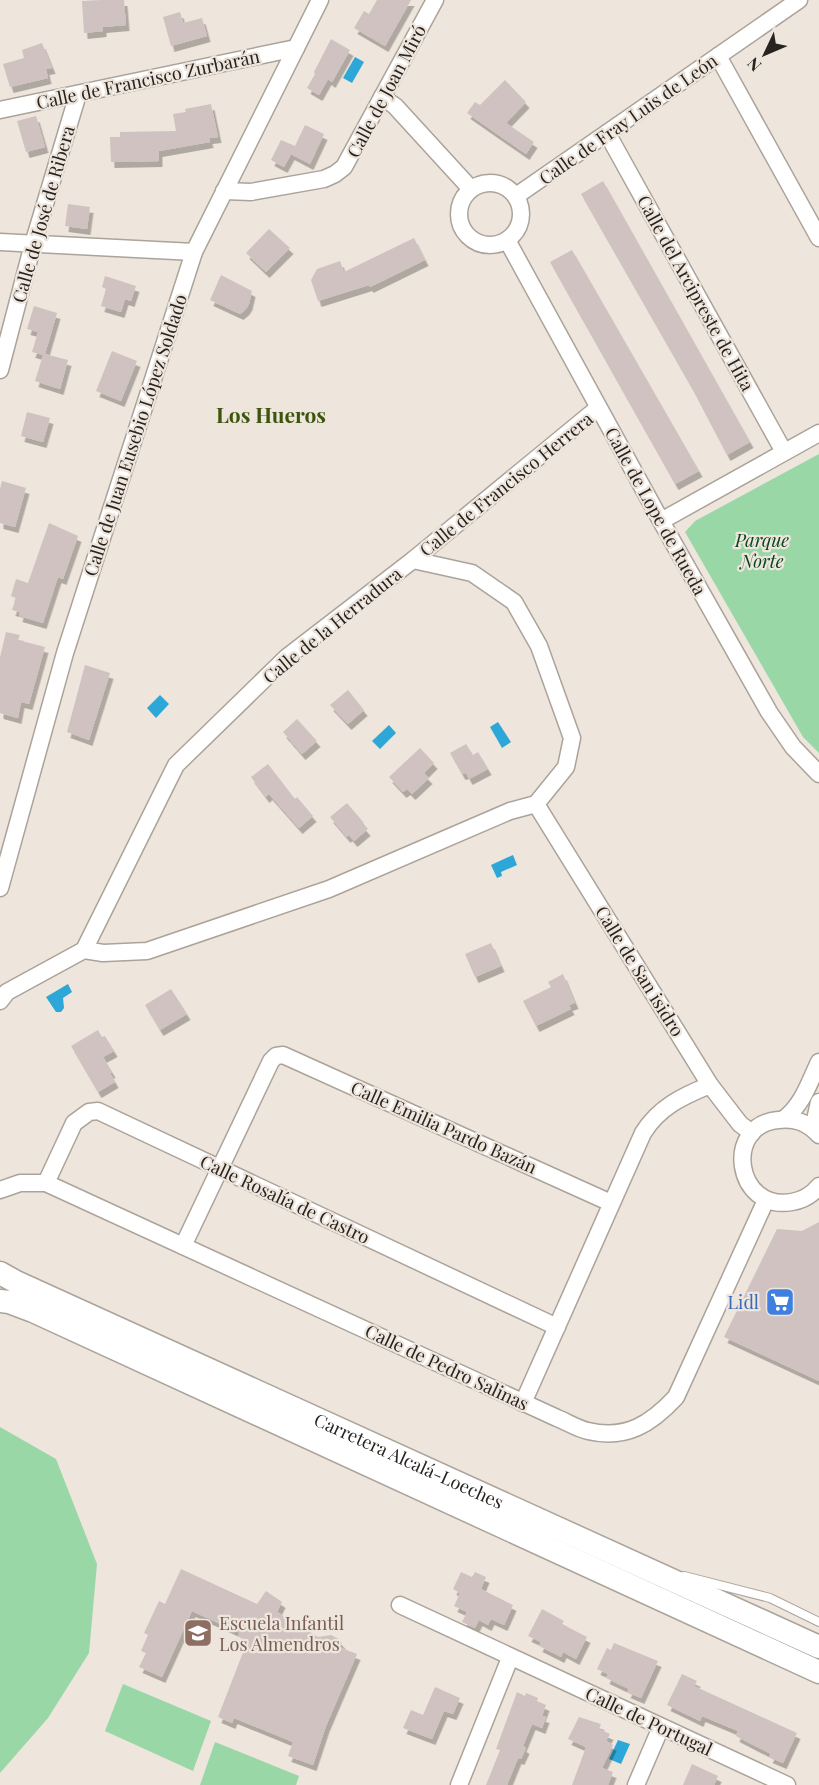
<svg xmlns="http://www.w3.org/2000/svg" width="819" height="1785" font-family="'Playfair Display',serif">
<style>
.green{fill:#9ad7a6}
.water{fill:#2ca7d7}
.building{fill:#d0c2c0;filter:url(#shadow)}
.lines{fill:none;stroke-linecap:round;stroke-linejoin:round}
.lane-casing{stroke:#aba39a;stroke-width:10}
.street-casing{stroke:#aba39a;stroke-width:19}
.secondary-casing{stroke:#aba39a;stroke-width:25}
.lane{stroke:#fff;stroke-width:8}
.street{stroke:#fff;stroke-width:16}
.secondary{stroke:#fff;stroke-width:22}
.labels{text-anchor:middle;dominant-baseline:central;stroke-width:4.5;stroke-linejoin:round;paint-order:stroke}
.street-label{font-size:18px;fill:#272320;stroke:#eee5dc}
.park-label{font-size:18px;font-style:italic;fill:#05461d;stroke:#eee5dc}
.shop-label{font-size:18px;fill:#366cbe;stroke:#eee5dc;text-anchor:end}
.education-label{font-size:18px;fill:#785e54;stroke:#eee5dc;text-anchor:start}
.quarter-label{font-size:21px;font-weight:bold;fill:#3c550c;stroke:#eee5dc}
</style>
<defs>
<filter id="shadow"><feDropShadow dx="3.5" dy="6" stdDeviation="0" flood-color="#0004"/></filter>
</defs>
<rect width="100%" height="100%" fill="#eee5dc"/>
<!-- green -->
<g class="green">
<path d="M 819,454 L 819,753 L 803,737 L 685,532 L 695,521 Z"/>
<path d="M 0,1427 L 56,1459 L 97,1564 L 89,1653 L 48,1718 L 0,1773 Z"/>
<path d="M 123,1684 L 211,1721 L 193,1771 L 105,1731 Z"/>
<path d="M 215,1742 L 299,1776 L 296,1785 L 200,1785 Z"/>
</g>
<!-- water -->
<g class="water">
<path d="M 355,57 L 364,62 L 352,83 L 343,78 Z"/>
<path d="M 160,695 L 169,704 L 156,718 L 147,708 Z"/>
<path d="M 498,722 L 511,742 L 502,748 L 490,727 Z"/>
<path d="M 389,725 L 396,733 L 380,749 L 372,741 Z"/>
<path d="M 513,855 L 517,865 L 501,872 L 502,876 L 497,878 L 491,865 Z"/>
<path d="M 68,984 L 72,992 L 63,998 L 64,1008 L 61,1012 L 56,1012 L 46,997 Z"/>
<path d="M 618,1740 L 630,1744 L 621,1764 L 609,1759 Z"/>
</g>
<!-- building -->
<g class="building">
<path d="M 101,0 L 124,0 L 126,25 L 103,27 L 103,31 L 84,33 L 82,1 Z"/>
<path d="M 377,0 L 411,0 L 385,46 L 354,28 L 364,11 L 369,14 Z"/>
<path d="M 180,12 L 183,23 L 202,18 L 207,36 L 171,46 L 163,17 Z"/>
<path d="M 331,39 L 350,50 L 332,82 L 328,79 L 319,95 L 307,88 L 315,74 L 314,72 Z"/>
<path d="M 42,43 L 52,68 L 46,69 L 48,78 L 10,87 L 3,64 L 24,58 L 22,50 Z"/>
<path d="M 505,80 L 526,102 L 506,123 L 534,142 L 526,154 L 467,113 L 475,102 L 480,105 Z"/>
<path d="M 211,104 L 218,137 L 209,138 L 210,142 L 159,151 L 159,161 L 111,162 L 110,137 L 120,137 L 120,132 L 176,131 L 173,114 L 186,112 L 185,109 Z"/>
<path d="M 36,116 L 45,147 L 26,152 L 17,121 Z"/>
<path d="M 305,125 L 324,134 L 310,164 L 291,154 L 284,167 L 271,160 L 281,140 L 295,146 Z"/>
<path d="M 603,181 L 750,442 L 727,455 L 693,390 L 581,194 Z"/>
<path d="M 68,204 L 90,207 L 87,229 L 65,226 Z"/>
<path d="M 269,229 L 290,248 L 266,272 L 246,253 Z"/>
<path d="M 414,238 L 425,260 L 370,287 L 369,285 L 318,301 L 311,280 L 317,269 L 340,261 L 344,272 Z"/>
<path d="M 572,250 L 699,471 L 675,484 L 550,262 Z"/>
<path d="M 221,275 L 252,291 L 249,304 L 246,309 L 240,314 L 210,300 Z"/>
<path d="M 105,276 L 136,286 L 131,301 L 125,299 L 121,312 L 101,306 L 106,289 L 102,287 Z"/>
<path d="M 34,306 L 57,313 L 45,354 L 68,360 L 60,389 L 35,381 L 43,355 L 32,352 L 38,332 L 27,329 Z"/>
<path d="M 112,351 L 137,361 L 121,401 L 96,391 Z"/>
<path d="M 27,412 L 50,418 L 43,442 L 21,436 Z"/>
<path d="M 2,481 L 26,488 L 15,527 L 0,523 L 0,489 Z"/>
<path d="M 49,523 L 78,536 L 63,579 L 58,577 L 43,623 L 19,616 L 20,612 L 12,610 L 16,598 L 11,596 L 16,579 L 28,583 Z"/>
<path d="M 6,632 L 20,635 L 18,640 L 45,647 L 29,704 L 21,702 L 18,718 L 0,713 L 0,657 Z"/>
<path d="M 85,665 L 110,673 L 89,740 L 67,732 Z"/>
<path d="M 348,690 L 364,710 L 348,724 L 330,705 Z"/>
<path d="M 297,719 L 317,741 L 302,754 L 283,732 Z"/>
<path d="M 466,744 L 473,755 L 478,752 L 488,769 L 469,779 L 466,773 L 462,774 L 450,753 Z"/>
<path d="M 420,748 L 434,763 L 424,773 L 429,778 L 412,794 L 407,789 L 403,792 L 389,777 Z"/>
<path d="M 268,764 L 295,799 L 297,797 L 313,816 L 299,828 L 269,794 L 266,797 L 251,777 Z"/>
<path d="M 347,803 L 364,823 L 362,824 L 367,830 L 354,841 L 349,835 L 347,837 L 330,817 Z"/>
<path d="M 491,943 L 501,966 L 475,977 L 465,954 Z"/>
<path d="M 563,974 L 575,1003 L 569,1005 L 571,1009 L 536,1026 L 523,1001 L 551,987 L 548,982 Z"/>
<path d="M 171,989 L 187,1014 L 160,1030 L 145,1005 Z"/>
<path d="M 98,1030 L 102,1037 L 105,1036 L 114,1051 L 103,1057 L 112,1072 L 110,1073 L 115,1082 L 98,1092 L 71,1046 Z"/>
<path d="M 819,1222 L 819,1381 L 724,1337 L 777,1229 L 802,1231 Z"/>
<path d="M 181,1569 L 257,1604 L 266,1591 L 282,1602 L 277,1612 L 318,1637 L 331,1635 L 337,1638 L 342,1643 L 339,1647 L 357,1654 L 326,1726 L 313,1765 L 288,1756 L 293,1742 L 234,1718 L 232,1723 L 218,1717 L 247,1642 L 238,1636 L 240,1633 L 192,1611 L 162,1677 L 139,1667 L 146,1653 L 141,1651 L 148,1635 L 144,1633 L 159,1601 L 165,1604 Z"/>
<path d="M 461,1572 L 472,1577 L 475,1572 L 486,1577 L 481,1589 L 513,1605 L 504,1625 L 491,1619 L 488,1625 L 479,1620 L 475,1628 L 462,1622 L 467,1612 L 454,1606 L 460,1593 L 453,1589 Z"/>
<path d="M 542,1609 L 564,1621 L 562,1624 L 587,1637 L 576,1659 L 563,1652 L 561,1657 L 539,1646 L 541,1642 L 528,1636 Z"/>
<path d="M 614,1643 L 658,1661 L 641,1698 L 627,1692 L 629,1689 L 606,1678 L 608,1674 L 597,1669 L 607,1648 L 611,1650 Z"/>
<path d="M 682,1674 L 697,1681 L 694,1686 L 797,1733 L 783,1763 L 769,1757 L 771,1754 L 736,1736 L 738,1731 L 702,1716 L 700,1721 L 667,1705 Z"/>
<path d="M 435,1687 L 460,1698 L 453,1714 L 444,1711 L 432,1739 L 403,1728 L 411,1710 L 423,1715 Z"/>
<path d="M 517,1692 L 525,1696 L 526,1693 L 538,1698 L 537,1701 L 546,1705 L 542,1716 L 546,1717 L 542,1728 L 532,1724 L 523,1746 L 526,1748 L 521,1759 L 518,1758 L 507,1785 L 486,1785 L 500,1750 L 496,1749 Z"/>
<path d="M 579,1717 L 601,1724 L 599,1729 L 610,1734 L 606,1741 L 613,1745 L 602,1768 L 613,1772 L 608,1785 L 572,1785 L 586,1747 L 568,1739 Z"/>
<path d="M 692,1764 L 718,1776 L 714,1785 L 683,1785 Z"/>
</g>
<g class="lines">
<!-- lane casing -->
<g class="lane-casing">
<path id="lane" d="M 684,1576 L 770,1598 L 819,1622"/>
</g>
<!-- street casing -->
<g class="street-casing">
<g id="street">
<path d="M 718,56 L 819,238"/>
<path d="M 382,97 L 395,106 L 471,189"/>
<path d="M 0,110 L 296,48"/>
<path d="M 607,133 L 784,452"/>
<circle cx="490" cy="214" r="31"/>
<path d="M 224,191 L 251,192 L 324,179 L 335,174 L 344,167 L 435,0"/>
<path d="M 516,196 L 799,0"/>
<path d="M 507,240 L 661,521 L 769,712 L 793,747 L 819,774"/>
<path d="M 0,242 L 194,252"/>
<path d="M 0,370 L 33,244 L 78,94"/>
<path d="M 661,521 L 819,433"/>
<path d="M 413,560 L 598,408"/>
<path d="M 536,804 L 710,1085 L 740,1124 L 752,1133"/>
<path d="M 0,888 L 65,653 L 194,252 L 320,0"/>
<path d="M 0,1001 L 7,992 L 84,950 L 176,765 L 287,657 L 413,560 L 472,573 L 514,602 L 539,646 L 572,738 L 566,767 L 536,804 L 510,811 L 329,889 L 147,951 L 103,953 L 84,950"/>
<path d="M 819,1102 L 815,1120 L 819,1134"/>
<path d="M 784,1119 C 803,1104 809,1083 819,1062"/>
<path d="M 819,1135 C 807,1122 795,1118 778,1120 C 723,1125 735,1212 792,1202 C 803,1200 812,1195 819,1186"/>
<path d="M 46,1183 L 74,1123 L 89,1112 L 98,1111 L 557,1327"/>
<path d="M 0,1190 L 20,1183 L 46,1183 L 557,1418 C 567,1422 578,1429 588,1431 C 626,1440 651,1424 676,1397 L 766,1200"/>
<path d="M 183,1246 L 271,1061 L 276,1056 L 283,1055 L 611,1203"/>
<path d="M 523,1403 L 643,1133 C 659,1107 683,1096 710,1085"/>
<path d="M 400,1605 L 787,1785"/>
<path d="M 459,1785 L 510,1658"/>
<path d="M 636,1785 L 661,1727"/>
</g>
</g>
<!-- secondary casing -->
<g class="secondary-casing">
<g id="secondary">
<path id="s1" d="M 0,1273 L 16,1282 L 819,1647"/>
<path d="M 0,1301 L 9,1302 L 33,1311 L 819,1672"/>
</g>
</g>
<!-- lane -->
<use href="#lane" class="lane"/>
<!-- street -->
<use href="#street" class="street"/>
<!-- secondary -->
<use href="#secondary" class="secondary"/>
</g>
<!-- icons -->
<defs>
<g id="supermarket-square" transform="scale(1.5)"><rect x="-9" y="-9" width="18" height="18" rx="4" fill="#3f7fe0" stroke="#eee5dc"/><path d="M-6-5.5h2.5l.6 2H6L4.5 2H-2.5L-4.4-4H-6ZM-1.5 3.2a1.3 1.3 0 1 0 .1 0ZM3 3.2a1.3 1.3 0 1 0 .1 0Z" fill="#fff"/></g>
<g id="school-square" transform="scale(1.5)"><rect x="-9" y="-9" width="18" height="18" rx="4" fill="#8d6e63" stroke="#eee5dc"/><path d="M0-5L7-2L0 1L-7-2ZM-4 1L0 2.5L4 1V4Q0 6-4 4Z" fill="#fff"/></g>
</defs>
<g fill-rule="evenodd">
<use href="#supermarket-square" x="780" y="1302"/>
<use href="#school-square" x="198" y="1633"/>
</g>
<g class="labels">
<!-- street labels -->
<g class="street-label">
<text transform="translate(148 79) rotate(-12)">Calle de Francisco Zurbarán</text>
<text transform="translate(386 91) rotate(-62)">Calle de Joan Miró</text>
<text transform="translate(628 119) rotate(-35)">Calle de Fray Luis de León</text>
<text transform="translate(43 214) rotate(-74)">Calle de José de Ribera</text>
<text transform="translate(696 293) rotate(61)">Calle del Arcipreste de Hita</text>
<text transform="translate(135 435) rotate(-72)">Calle de Juan Eusebio López Soldado</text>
<text transform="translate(506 484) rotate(-39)">Calle de Francisco Herrera</text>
<text transform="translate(656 511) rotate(61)">Calle de Lope de Rueda</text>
<text transform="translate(332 625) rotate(-39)">Calle de la Herradura</text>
<text transform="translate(640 971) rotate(58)">Calle de San isidro</text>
<text transform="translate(444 1127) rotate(24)">Calle Emilia Pardo Bazán</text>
<text transform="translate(285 1199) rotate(25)">Calle Rosalía de Castro</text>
<text transform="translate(447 1367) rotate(25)">Calle de Pedro Salinas</text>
<text stroke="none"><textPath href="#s1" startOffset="450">Carretera Alcalá-Loeches</textPath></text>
<text transform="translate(649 1721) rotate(25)">Calle de Portugal</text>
</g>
<!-- park labels -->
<g class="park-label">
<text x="762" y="540">Parque<tspan x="762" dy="21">Norte</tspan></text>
</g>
<!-- shop labels -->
<g class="shop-label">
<text x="759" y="1302">Lidl</text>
</g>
<!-- education labels -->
<g class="education-label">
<text x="219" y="1623">Escuela Infantil<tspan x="219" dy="21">Los Almendros</tspan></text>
</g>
<!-- quarter labels -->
<g class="quarter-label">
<text x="271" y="414">Los Hueros</text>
</g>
</g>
<!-- north arrow -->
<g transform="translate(765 54) rotate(226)" stroke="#eee5dc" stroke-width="4.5" paint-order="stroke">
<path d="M0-4.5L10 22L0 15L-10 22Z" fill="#272320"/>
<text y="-9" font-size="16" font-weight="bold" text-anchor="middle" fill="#272320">N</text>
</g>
</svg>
